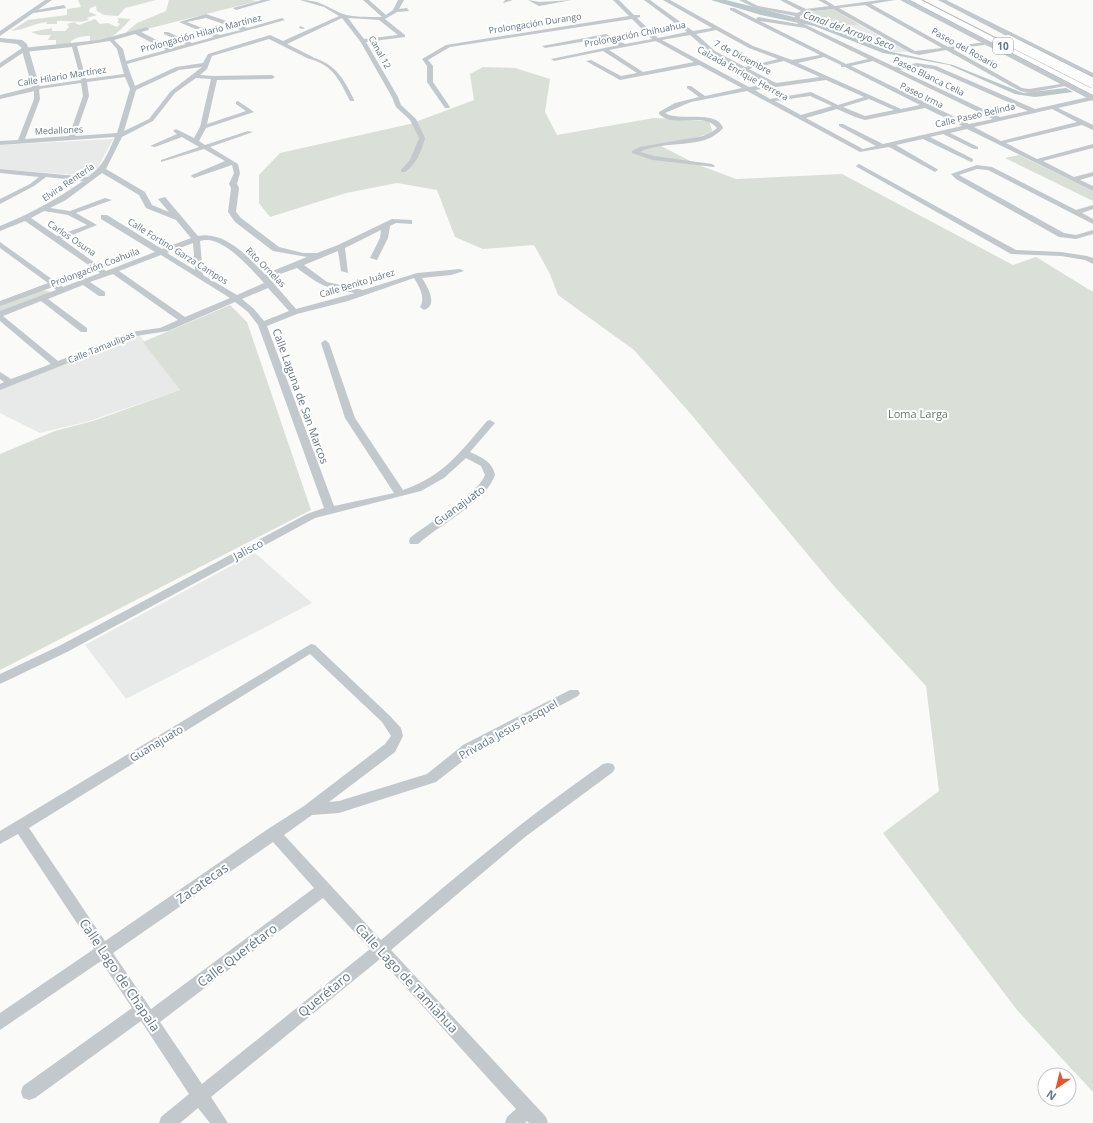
<svg xmlns="http://www.w3.org/2000/svg" width="1093" height="1123" font-family="'Open Sans',sans-serif">
<style>
.built{fill:#e8e9e9}
.green{fill:#dadfd7}
.water{fill:#bbc7cb}
.lines{fill:none;stroke-linecap:round;stroke-linejoin:round}
.trunk-casing{stroke:#b4b9bd;stroke-width:2}
.pedestrian{fill:#c3c8cc;fill-rule:evenodd}
.minor{fill:#c3c8cc;fill-rule:evenodd}
.tertiary{fill:#c3c8cc;fill-rule:evenodd}
.trunk{fill:#fff;fill-rule:evenodd}
.trunk-bridge-casing{stroke:#b4b9bd;stroke-width:11;stroke-linecap:butt}
.trunk-bridge{stroke:#fff;stroke-width:10}
.labels{text-anchor:middle;dominant-baseline:central;stroke-width:4;stroke-linejoin:round;paint-order:stroke}
.far-street-label{font-size:9px;fill:#657683;stroke:#fff}
.far-water-label{font-size:10px;font-style:italic;fill:#60757c;stroke:#fff}
.shield{fill:#fff;stroke:#939fa8;stroke-width:1}
.shield-label{font-size:10px;font-weight:bold;fill:#657683}
.street-label{font-size:11px;fill:#657683;stroke:#fff}
.park-label{font-size:11px;fill:#687a64;stroke:#fff}
.near-street-label{font-size:13px;fill:#657683;stroke:#fff}
</style>
<rect width="100%" height="100%" fill="#fafaf8"/>
<!-- built -->
<g class="built">
<path d="M 841,23 L 850,26 L 860,25 L 910,52 L 893,52 L 822,25 Z"/>
<path d="M 113,139 L 97,169 L 89,176 L 0,169 L 0,145 Z"/>
<path d="M 138,333 L 180,390 L 86,422 L 40,433 L 0,413 L 0,389 Z"/>
<path d="M 255,553 L 312,603 L 126,699 L 85,645 Z"/>
</g>
<!-- green -->
<g class="green">
<path d="M 78,0 L 156,0 L 125,8 L 118,16 L 104,15 L 97,11 L 96,6 L 90,8 L 89,12 L 97,15 L 87,18 L 89,20 C 78,24 68,20 57,21 L 57,24 L 46,24 L 47,22 C 34,23 25,30 11,31 L 28,20 L 67,15 L 67,9 L 81,7 Z"/>
<path d="M 169,0 L 250,0 L 258,1 L 123,35 L 137,23 L 166,11 Z"/>
<path d="M 833,9 L 860,25 L 850,26 L 841,23 L 822,25 L 801,18 L 803,15 L 810,12 Z"/>
<path d="M 117,18 L 131,19 C 115,35 114,39 90,42 L 90,36 C 83,36 77,37 71,41 L 71,43 L 56,45 L 56,40 L 48,40 L 51,35 L 39,35 L 31,32 L 52,28 L 52,31 L 65,31 L 69,27 L 67,24 L 74,22 L 79,25 L 95,19 L 100,24 L 108,23 L 117,27 L 120,24 L 117,22 L 119,20 Z"/>
<path d="M 483,67 L 515,68 L 550,79 L 545,112 L 557,135 L 654,118 L 709,121 L 713,133 L 661,146 L 696,164 L 736,179 L 842,174 L 1013,265 L 1036,257 L 1093,292 L 1093,1092 L 1017,1010 L 883,833 L 939,791 L 926,686 L 834,586 L 690,413 L 634,350 L 558,295 L 550,274 L 534,245 L 483,249 L 455,237 L 437,190 L 397,183 L 346,193 L 270,217 L 259,203 L 259,175 L 280,153 L 410,124 L 474,100 L 470,74 Z"/>
<path d="M 1019,155 L 1093,191 L 1093,201 L 1005,158 Z"/>
<path d="M 42,290 L 52,292 L 0,312 L 0,305 Z"/>
<path d="M 230,305 L 247,322 L 311,510 L 0,670 L 0,454 L 55,431 L 93,421 L 180,390 L 143,342 Z"/>
</g>
<!-- water -->
<path class="water" d="M 711,0 L 726,0 L 813,22 L 892,52 L 953,65 L 1023,93 L 1066,88 L 1073,92 L 1035,97 L 1015,94 L 949,65 L 883,53 L 814,26 L 761,15 Z"/>
<g class="lines">
<!-- trunk casing -->
<g class="trunk-casing">
<path id="trunk" d="M 910,0 L 921,0 L 1093,88 L 1093,95 Z"/>
</g>
<!-- pedestrian -->
<g class="pedestrian">
<path d="M 300,26 L 305,28 L 303,29 L 299,28 Z"/>
<path d="M 311,57 C 335,63 344,79 354,100 L 354,101 L 350,101 C 340,81 333,65 310,59 L 309,58 Z"/>
</g>
<!-- minor -->
<g class="minor">
<path d="M 262,0 L 271,0 L 236,10 L 233,8 Z"/>
<path d="M 300,0 C 321,0 326,7 343,14 C 352,17 368,17 378,17 L 382,17 L 363,0 L 369,0 L 386,15 L 393,10 L 398,0 L 404,0 L 399,9 L 407,8 L 409,11 L 397,12 L 385,19 L 405,35 L 405,37 L 366,42 L 398,97 L 401,105 L 416,119 L 425,138 C 421,152 417,163 405,172 L 401,172 L 401,170 L 410,160 L 419,138 L 410,120 L 396,107 L 392,97 L 360,41 L 342,18 L 287,44 L 313,57 L 313,59 L 309,59 L 269,39 L 212,56 L 207,69 L 200,75 L 214,76 L 272,75 L 275,77 L 272,79 L 217,80 L 207,124 L 246,111 L 236,104 L 236,102 L 238,101 L 254,112 L 206,128 L 199,141 L 205,145 L 248,131 L 253,132 L 210,147 L 238,164 L 240,173 L 237,184 L 239,188 L 236,212 L 241,218 L 279,247 L 303,253 L 317,253 L 338,245 L 392,219 L 412,220 L 412,224 L 396,223 L 390,226 L 388,238 L 377,260 L 370,258 L 380,238 L 381,230 L 345,248 L 348,273 L 341,271 L 338,251 L 304,265 L 327,282 L 363,290 L 417,273 L 460,269 L 464,271 L 451,275 L 422,278 C 427,286 439,305 424,310 L 420,307 C 426,298 419,286 414,278 L 348,301 L 297,314 L 267,326 L 334,506 L 394,493 L 345,418 L 321,343 L 325,340 L 329,343 L 355,418 L 403,490 C 444,476 460,452 487,421 L 490,420 L 495,423 L 470,452 C 481,457 493,462 495,475 C 485,503 440,524 418,544 L 410,544 L 409,541 L 410,538 C 429,522 477,496 485,475 L 481,466 L 466,458 L 444,478 L 421,491 L 315,518 L 67,652 L 0,684 L 0,674 L 59,646 L 307,514 L 324,508 L 258,325 L 248,312 L 235,302 L 168,331 L 136,336 L 0,390 L 0,384 L 4,382 L 0,379 L 0,372 L 11,379 L 51,364 L 0,321 L 0,311 L 56,290 L 53,287 L 0,306 L 0,301 L 48,283 L 0,248 L 0,242 L 63,287 L 100,273 L 25,221 L 0,231 L 0,226 C 30,214 57,199 83,181 L 46,177 L 34,186 L 0,204 L 0,199 L 30,184 L 39,177 L 0,173 L 0,169 L 88,177 C 104,165 107,155 115,137 L 0,145 L 0,141 L 18,140 L 34,99 L 34,87 L 81,80 L 72,47 L 24,52 L 0,68 L 0,63 L 22,48 L 99,40 L 147,27 L 149,30 L 141,32 L 172,48 L 186,44 L 164,34 L 164,32 L 168,32 L 192,43 L 214,37 L 179,22 L 206,14 L 247,28 L 282,18 L 285,20 L 127,64 L 135,86 L 176,67 L 203,63 L 208,54 L 270,35 L 283,41 L 339,16 L 324,7 ZM 206,18 L 241,30 L 220,35 L 187,22 ZM 348,18 L 379,20 L 398,35 L 364,39 ZM 135,34 L 166,50 L 126,61 L 123,49 L 114,40 ZM 110,41 L 117,49 L 124,74 L 86,79 L 77,46 ZM 202,67 L 171,91 L 149,119 L 124,131 L 136,90 L 179,70 ZM 125,77 L 130,89 L 117,133 L 75,136 L 89,96 L 87,82 ZM 196,78 L 211,79 L 200,127 L 194,138 L 176,129 L 173,131 L 177,134 L 150,146 L 155,147 L 182,137 L 199,147 L 161,160 L 161,162 L 204,149 L 225,161 L 192,175 L 191,176 L 194,178 L 232,165 L 234,173 L 229,184 L 231,188 L 228,212 L 235,222 L 273,251 L 307,257 L 265,274 C 247,256 225,231 198,236 L 165,197 L 158,199 L 169,212 L 152,205 L 145,192 L 106,169 L 122,137 L 153,121 L 175,93 ZM 81,83 L 83,96 L 69,136 L 25,139 L 40,99 L 39,89 ZM 102,173 L 139,195 L 146,208 L 176,220 L 191,238 L 162,249 L 107,215 L 101,215 L 101,219 L 155,252 L 106,271 L 62,239 L 97,225 L 76,213 L 112,200 L 105,198 L 70,211 L 50,208 L 66,200 ZM 44,211 L 68,215 L 87,225 L 57,236 L 31,218 ZM 205,240 C 225,238 253,271 264,283 L 237,295 L 203,275 L 200,241 ZM 193,243 L 195,270 L 167,253 ZM 161,255 L 230,298 L 185,317 L 119,271 ZM 297,268 C 321,286 325,288 355,293 L 296,309 L 269,278 ZM 113,274 L 178,320 L 160,328 L 130,332 L 58,361 L 3,316 L 41,301 L 81,332 L 87,332 L 87,328 L 48,299 L 83,285 L 99,296 L 105,296 L 105,292 L 90,282 ZM 268,288 L 289,311 L 264,321 L 254,309 L 242,299 Z"/>
<path d="M 505,0 L 513,0 L 503,3 Z"/>
<path d="M 528,0 L 540,2 L 572,0 L 539,6 Z"/>
<path d="M 613,0 L 619,0 L 634,15 L 640,15 L 640,17 L 637,18 L 658,38 L 687,32 L 644,0 L 650,0 L 693,31 L 712,28 L 663,0 L 670,0 L 753,46 L 792,60 L 820,55 L 730,10 L 730,8 L 734,8 L 756,19 L 758,17 L 798,24 L 794,19 L 795,16 L 755,8 L 739,0 L 746,0 L 758,6 L 797,13 L 801,11 L 780,0 L 787,0 L 806,9 L 829,6 L 818,0 L 825,0 L 835,6 L 880,0 L 895,0 L 871,4 L 948,47 L 986,42 L 984,45 L 953,49 L 1022,88 L 1029,89 L 1067,83 L 1070,85 L 1029,93 L 1020,91 L 946,50 L 919,55 L 911,53 L 833,9 L 806,12 L 800,16 L 800,19 L 804,24 L 895,67 L 917,63 L 936,66 L 1035,109 L 1093,96 L 1093,100 L 1058,108 L 1093,125 L 1093,130 L 1082,125 L 1006,143 L 1037,159 L 1093,144 L 1093,148 L 1043,161 L 1074,177 L 1093,172 L 1093,176 L 1080,180 L 1093,186 L 1093,191 L 967,129 L 950,133 L 978,147 L 978,149 L 974,149 L 943,134 L 930,137 L 973,159 L 973,161 L 971,162 L 923,139 L 896,145 L 937,169 L 938,170 L 935,172 L 889,147 L 860,152 L 747,91 L 691,102 L 665,113 C 678,122 717,109 723,128 C 704,151 665,139 640,152 L 654,156 L 712,164 L 715,166 L 714,167 L 653,160 L 632,153 L 632,151 L 640,147 L 703,136 L 712,132 L 717,128 C 703,111 674,129 659,114 L 659,112 L 675,103 L 699,97 L 687,88 L 687,86 L 691,86 L 705,96 L 742,88 L 699,65 L 620,80 L 586,61 L 591,60 L 621,76 L 637,73 L 603,51 L 554,61 L 551,59 L 619,45 L 605,38 L 545,48 L 542,46 L 606,34 L 625,44 L 652,39 L 632,19 L 450,47 L 428,60 L 433,66 L 433,82 L 450,107 L 449,108 L 445,108 L 427,82 L 427,66 L 422,59 L 446,45 L 629,16 ZM 865,5 L 942,48 L 915,51 L 839,8 ZM 760,21 L 805,28 L 868,59 L 846,64 ZM 716,30 L 749,48 L 778,59 L 745,67 L 715,51 L 696,34 ZM 690,35 L 711,53 L 740,70 L 769,84 L 749,87 L 662,40 ZM 656,41 L 694,62 L 643,72 L 609,50 ZM 824,57 L 841,65 L 841,67 L 845,67 L 920,105 L 901,109 L 798,63 ZM 784,61 L 820,77 L 776,83 L 749,69 ZM 873,61 L 993,119 L 969,124 L 851,66 ZM 917,67 L 933,69 L 1028,111 L 1000,117 L 900,70 ZM 826,80 L 864,97 L 838,105 L 811,92 L 770,99 L 755,90 ZM 810,96 L 832,106 L 801,115 L 775,101 ZM 869,99 L 894,110 L 865,116 L 843,107 ZM 925,108 L 962,126 L 883,144 L 843,124 L 839,124 L 839,126 L 876,146 L 863,149 L 806,118 L 837,109 L 855,117 L 865,120 ZM 1052,109 L 1077,122 L 1001,141 L 974,127 Z"/>
<path d="M 64,5 L 66,8 L 34,13 L 31,11 Z"/>
<path d="M 859,164 L 1016,250 L 1061,252 L 1087,256 L 1093,258 L 1093,264 L 1085,260 L 1061,256 L 1011,254 L 857,167 L 856,166 Z"/>
<path d="M 977,165 L 992,167 L 1076,210 L 1093,205 L 1093,209 L 1082,213 L 1093,219 L 1093,224 L 988,170 L 977,169 L 959,175 L 1064,233 L 1076,235 L 1093,230 L 1093,234 L 1076,239 L 1059,237 L 956,179 L 951,174 Z"/>
<path d="M 311,644 L 315,645 L 390,716 L 401,728 L 403,736 L 395,752 L 329,802 L 339,801 L 427,774 L 463,745 L 570,690 L 578,690 L 580,693 L 578,696 L 473,753 L 436,782 L 339,813 L 312,815 L 284,835 L 381,940 C 453,879 525,818 603,764 L 608,763 L 613,764 L 615,768 L 613,772 L 525,837 L 391,950 L 546,1117 L 548,1123 L 529,1123 L 527,1121 L 525,1123 L 505,1123 L 507,1117 L 516,1109 L 380,959 L 211,1097 L 228,1123 L 210,1123 L 198,1108 L 180,1123 L 159,1123 L 161,1117 L 189,1094 L 141,1021 L 35,1098 L 29,1100 L 23,1098 L 21,1092 L 23,1086 L 132,1008 L 101,961 L 0,1030 L 0,1013 L 94,949 L 18,834 L 0,844 L 0,831 ZM 310,654 L 382,722 L 391,736 L 385,744 L 304,806 L 268,829 L 105,941 L 29,828 ZM 273,842 L 314,888 L 151,1009 L 113,953 ZM 323,898 L 370,949 L 202,1084 L 160,1022 Z"/>
</g>
<!-- tertiary -->
<g class="tertiary">
<path d="M 45,0 L 52,0 L 0,36 L 0,31 Z"/>
<path d="M 900,0 L 908,0 L 1093,96 L 1093,101 Z"/>
<path d="M 938,0 L 946,0 L 1093,73 L 1093,78 L 1075,72 Z"/>
<path d="M 0,38 L 22,40 L 27,44 L 40,88 L 39,90 L 0,99 L 0,95 L 32,87 L 21,47 L 17,44 L 0,42 Z"/>
</g>
<!-- trunk -->
<use href="#trunk" class="trunk"/>
<!-- trunk-bridge casing -->
<g class="trunk-bridge-casing">
<path id="trunk-bridge" d="M 1008,40 L 1093,83"/>
</g>
<!-- trunk-bridge -->
<use href="#trunk-bridge" class="trunk-bridge"/>
</g>
<g class="labels">
<!-- far-street labels -->
<g class="far-street-label">
<text transform="translate(535 23) rotate(-9)">Prolongación Durango</text>
<text transform="translate(201 33) rotate(-15)">Prolongación Hilario Martínez</text>
<text transform="translate(635 34) rotate(-11)">Prolongación Chihuahua</text>
<text transform="translate(965 48) rotate(29)">Paseo del Rosario</text>
<text transform="translate(380 52) rotate(61)">Canal 12</text>
<text transform="translate(743 57) rotate(28)">7 de Diciembre</text>
<text transform="translate(743 73) rotate(29)">Calzada Enrique Herrera</text>
<text transform="translate(62 76) rotate(-9)">Calle Hilario Martínez</text>
<text transform="translate(929 76) rotate(26)">Paseo Blanca Celia</text>
<text transform="translate(922 95) rotate(26)">Paseo Irma</text>
<text transform="translate(975 115) rotate(-13)">Calle Paseo Belinda</text>
<text transform="translate(59 130) rotate(-3)">Medallones</text>
<text transform="translate(68 182) rotate(-34)">Elvira Rentería</text>
<text transform="translate(72 238) rotate(34)">Carlos Osuna</text>
<text transform="translate(178 251) rotate(32)">Calle Fortino Garza Campos</text>
<text transform="translate(95 267) rotate(-21)">Prolongación Coahuila</text>
<text transform="translate(266 267) rotate(45)">Rito Ornelas</text>
<text transform="translate(357 283) rotate(-17)">Calle Benito Juárez</text>
<text transform="translate(101 347) rotate(-22)">Calle Tamaulipas</text>
</g>
<!-- far-water labels -->
<g class="far-water-label">
<text transform="translate(849 30) rotate(20)">Canal del Arroyo Seco</text>
</g>
<!-- shield labels -->
<rect class="shield" x="993" y="38" width="20" height="16" rx="3"/>
<g class="shield-label">
<text x="1003" y="46">10</text>
</g>
<!-- street labels -->
<g class="street-label">
<text transform="translate(301 396) rotate(70)">Calle Laguna de San Marcos</text>
<text transform="translate(459 505) rotate(-36)">Guanajuato</text>
<text transform="translate(248 549) rotate(-28)">Jalisco</text>
<text transform="translate(508 729) rotate(-29)">Privada Jesus Pasquel</text>
<text transform="translate(156 743) rotate(-31)">Guanajuato</text>
</g>
<!-- park labels -->
<g class="park-label">
<text x="918" y="413">Loma Larga</text>
</g>
<!-- near-street labels -->
<g class="near-street-label">
<text transform="translate(202 883) rotate(-35)">Zacatecas</text>
<text transform="translate(237 955) rotate(-37)">Calle Querétaro</text>
<text transform="translate(120 975) rotate(56)">Calle Lago de Chapala</text>
<text transform="translate(407 978) rotate(47)">Calle Lago de Tamiahua</text>
<text transform="translate(324 994) rotate(-39)">Querétaro</text>
</g>
</g>
<!-- north arrow -->
<g transform="translate(1057 1087) rotate(215)"><circle r="19" fill="#ffffff" stroke="#c1c8cd"/>
<path d="M0-3L7 15L0 10L-7 15Z" fill="#e4572e"/>
<text y="-6" font-size="11" font-weight="bold" text-anchor="middle" fill="#657683">N</text>
</g>
</svg>
